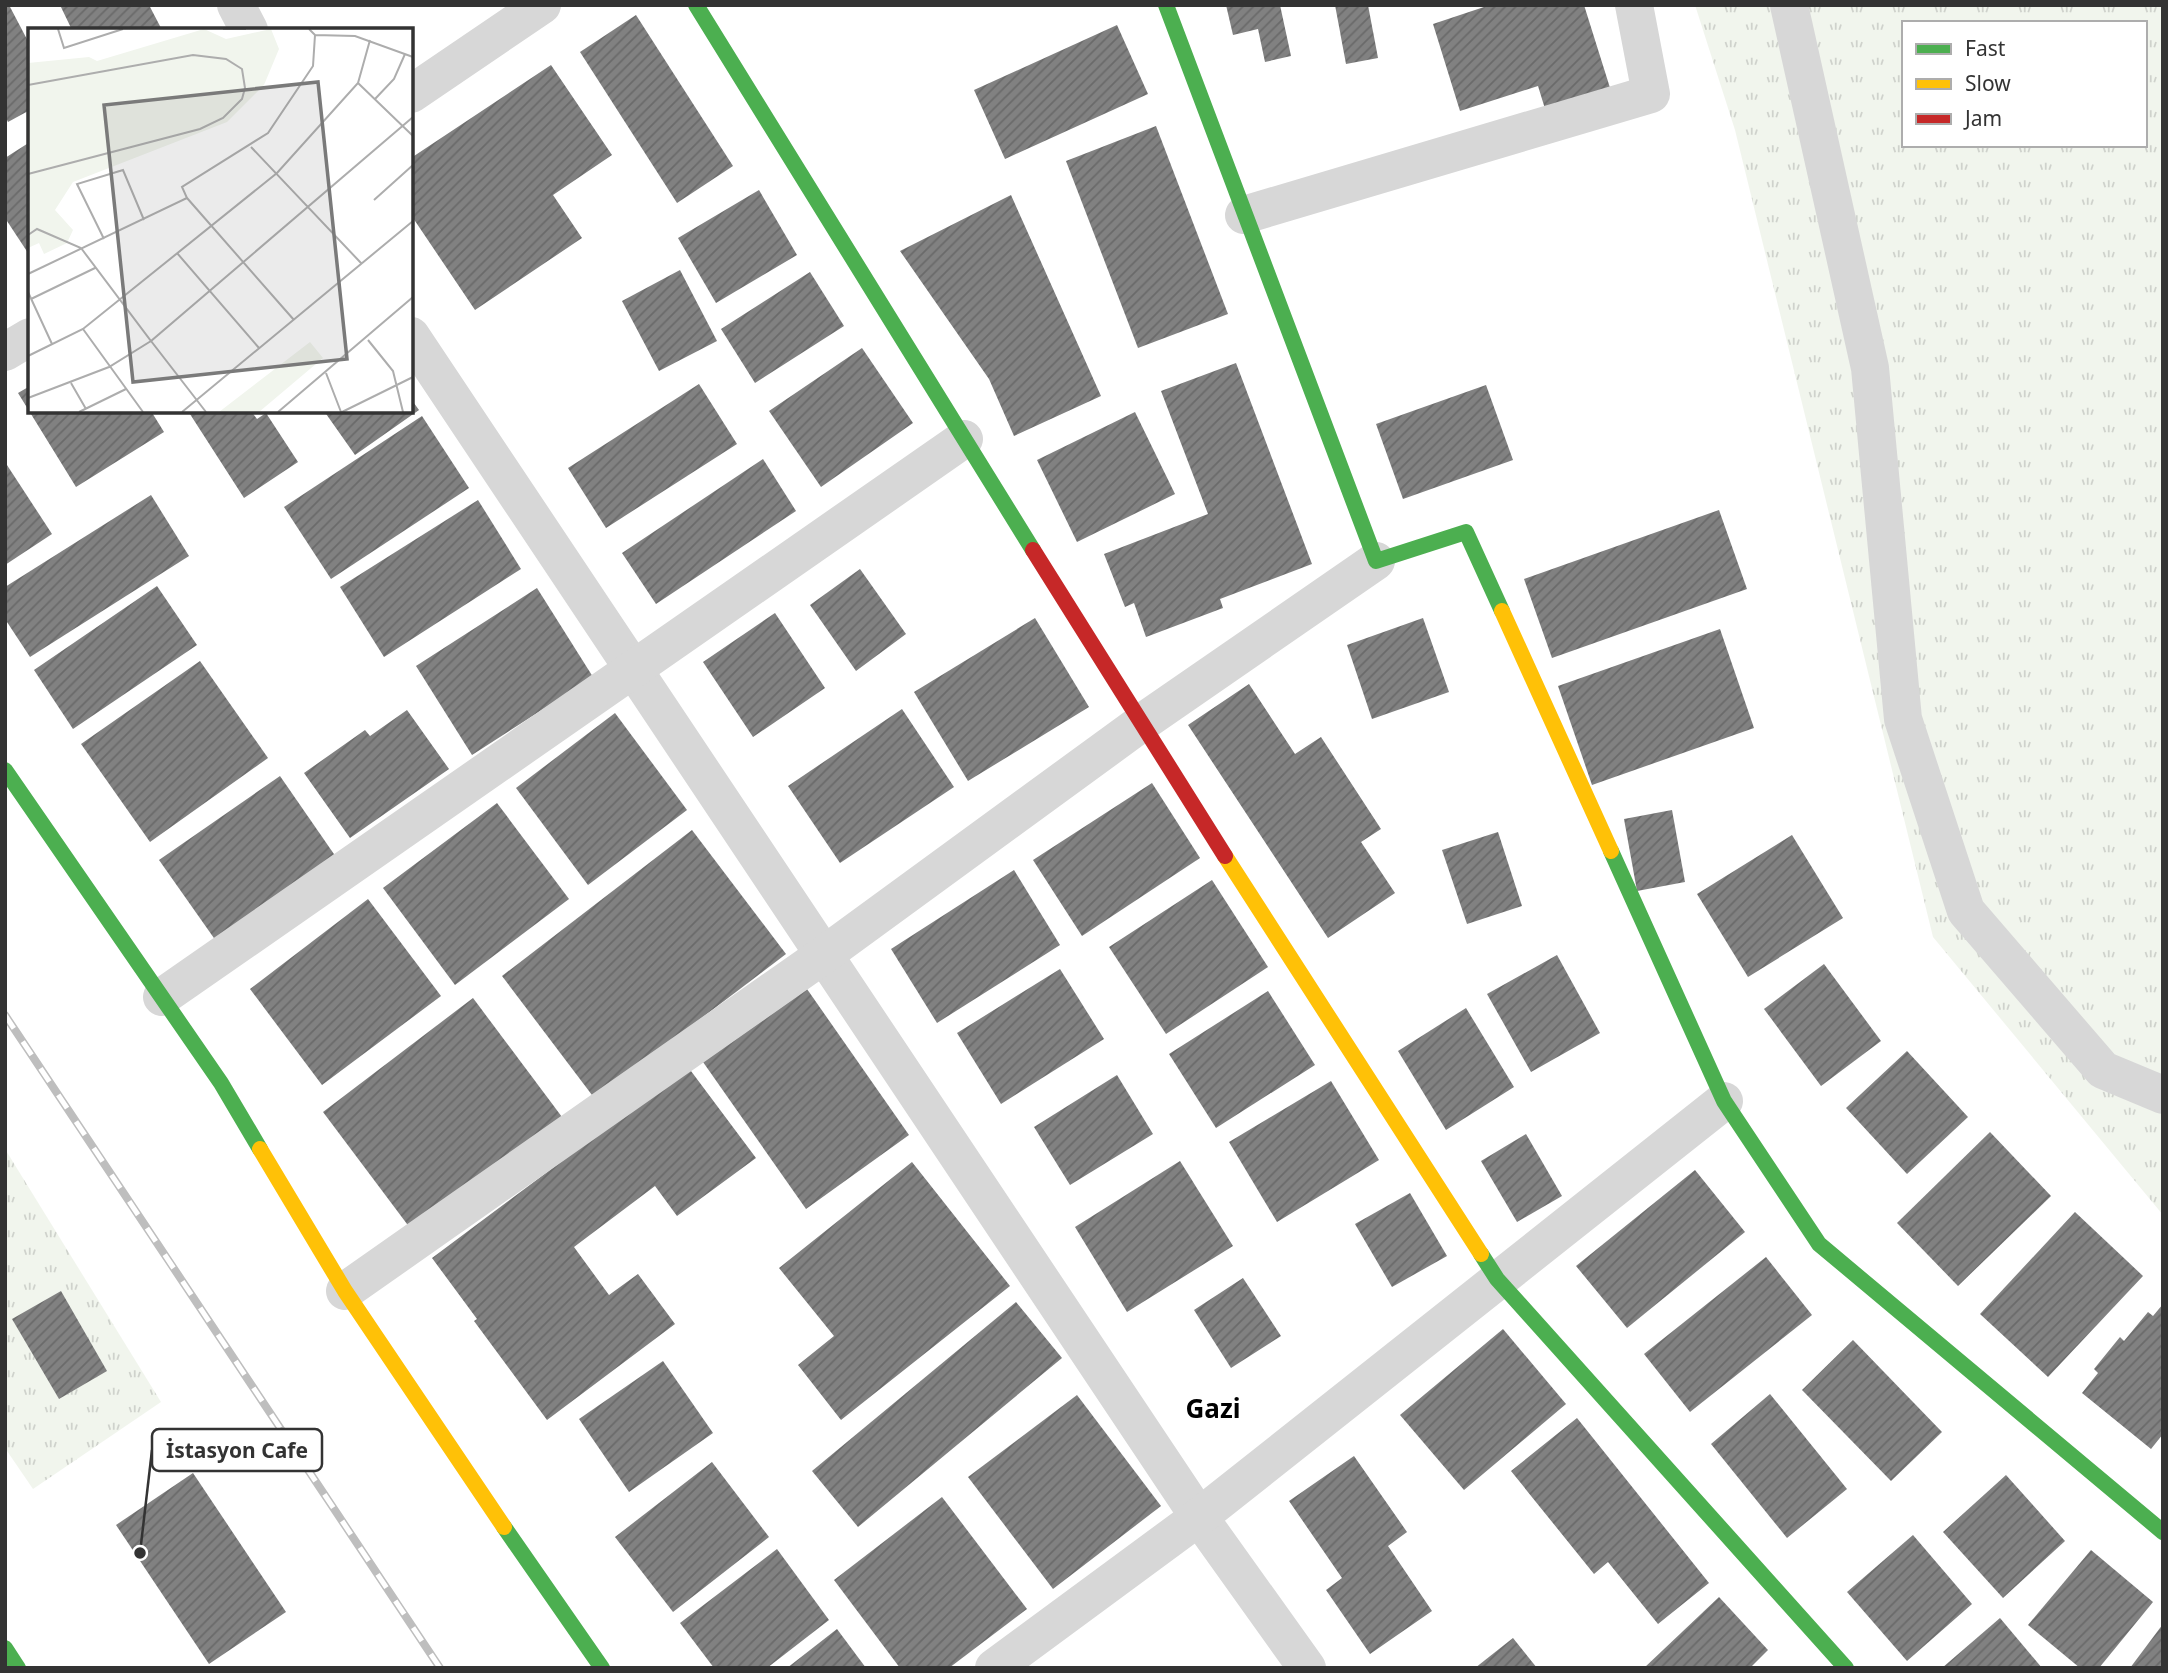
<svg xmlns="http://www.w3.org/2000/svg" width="2168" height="1673" font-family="'Noto Sans',sans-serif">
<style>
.park{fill:url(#park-tufts);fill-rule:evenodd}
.building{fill:url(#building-hatch)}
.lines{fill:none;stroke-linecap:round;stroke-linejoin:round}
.street{stroke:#d7d7d7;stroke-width:38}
.fast{stroke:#4caf50;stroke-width:16}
.slow{stroke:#ffc107;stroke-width:16}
.jam{stroke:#c62828;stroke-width:16}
.rail-casing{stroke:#bebebe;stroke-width:8}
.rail{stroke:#fff;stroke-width:5;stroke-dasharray:16;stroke-linecap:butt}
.labels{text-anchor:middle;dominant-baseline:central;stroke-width:7;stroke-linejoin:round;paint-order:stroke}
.district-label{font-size:26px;font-weight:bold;fill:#000;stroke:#fff}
.inset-road{fill:none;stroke:#adadad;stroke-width:2}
.view{fill:#7a7a7a;fill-opacity:0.15;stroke:#7a7a7a;stroke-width:3.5}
.inset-edge{fill:none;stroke:#333;stroke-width:3.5}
.leader{fill:none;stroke:#333;stroke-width:2.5}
.callout-dot{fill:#333;stroke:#fff;stroke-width:2.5}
.callout{fill:#fff;stroke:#333;stroke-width:2.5}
.callout-label{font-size:21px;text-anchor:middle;font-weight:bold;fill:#333}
</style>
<defs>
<pattern id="park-tufts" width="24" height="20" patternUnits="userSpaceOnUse" patternTransform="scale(1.75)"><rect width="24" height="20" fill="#f1f5ed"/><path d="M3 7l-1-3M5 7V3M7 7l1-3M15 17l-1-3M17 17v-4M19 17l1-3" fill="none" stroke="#cfd2cc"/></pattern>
<pattern id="building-hatch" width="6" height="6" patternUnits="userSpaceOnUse" patternTransform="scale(1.75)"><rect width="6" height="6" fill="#818181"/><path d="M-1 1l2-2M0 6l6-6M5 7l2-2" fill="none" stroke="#6a6a6a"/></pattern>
</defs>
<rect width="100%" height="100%" fill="#fff"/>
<!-- park -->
<g class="park">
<path d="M 1695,5 L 2163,5 L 2163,1215 L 1933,937 L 1735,130 ZM 1904,23 L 2145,23 L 2145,145 L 1904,145 Z"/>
<path d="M 5,1149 L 161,1402 L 33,1489 L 5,1448 Z"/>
</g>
<!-- building -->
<g class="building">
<path d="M 5,5 L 9,5 L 30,45 L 30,110 L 8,122 L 5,116 Z"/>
<path d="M 60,5 L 149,5 L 161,28 L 72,30 Z"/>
<path d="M 1226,5 L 1280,5 L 1291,56 L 1265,62 L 1258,29 L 1233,35 Z"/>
<path d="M 1335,5 L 1368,5 L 1378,58 L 1346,64 Z"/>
<path d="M 1490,5 L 1584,5 L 1611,91 L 1546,112 L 1538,86 L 1460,111 L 1433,24 Z"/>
<path d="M 636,15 L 733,166 L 677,203 L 580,52 Z"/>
<path d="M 1117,25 L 1148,94 L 1005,159 L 974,90 Z"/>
<path d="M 551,65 L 612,155 L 553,195 L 582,238 L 475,310 L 411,215 L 411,158 Z"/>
<path d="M 1156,126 L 1228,314 L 1138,348 L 1066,161 Z"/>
<path d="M 30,142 L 30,256 L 5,218 L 5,158 Z"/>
<path d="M 759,190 L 797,255 L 716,303 L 678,238 Z"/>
<path d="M 1011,195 L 1101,396 L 1014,436 L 989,379 L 900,251 Z"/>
<path d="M 680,270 L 717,341 L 659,371 L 622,301 Z"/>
<path d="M 810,272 L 844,326 L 755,383 L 721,329 Z"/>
<path d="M 862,348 L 913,423 L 821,487 L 769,411 Z"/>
<path d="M 1236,363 L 1312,564 L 1220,599 L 1223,608 L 1146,637 L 1134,603 L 1125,607 L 1104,554 L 1208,514 L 1161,391 Z"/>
<path d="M 699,384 L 737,444 L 606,528 L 568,468 Z"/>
<path d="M 1486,385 L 1513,460 L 1403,499 L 1376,424 Z"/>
<path d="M 30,386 L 30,411 L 151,411 L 164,432 L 76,487 L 18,393 Z"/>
<path d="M 411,399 L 419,410 L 355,455 L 324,411 L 411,411 Z"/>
<path d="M 188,411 L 251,411 L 257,419 L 266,413 L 298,462 L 244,498 Z"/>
<path d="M 1135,412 L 1175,494 L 1077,542 L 1037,460 Z"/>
<path d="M 422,416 L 469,488 L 331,579 L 284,507 Z"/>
<path d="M 763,459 L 796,511 L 656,604 L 622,553 Z"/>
<path d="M 5,462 L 52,534 L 5,565 Z"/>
<path d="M 151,495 L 189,556 L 30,657 L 5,619 L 5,587 Z"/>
<path d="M 478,500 L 521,569 L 384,657 L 340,587 Z"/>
<path d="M 1719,510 L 1747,589 L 1552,658 L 1524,579 Z"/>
<path d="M 860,569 L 906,634 L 856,671 L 810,605 Z"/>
<path d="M 157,586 L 197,645 L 73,729 L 34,670 Z"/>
<path d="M 537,588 L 593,677 L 472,755 L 416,666 Z"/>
<path d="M 775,613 L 825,688 L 753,737 L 703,662 Z"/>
<path d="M 1035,618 L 1089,707 L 968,781 L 914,692 Z"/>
<path d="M 1423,618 L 1449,692 L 1372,719 L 1347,645 Z"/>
<path d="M 1720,629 L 1754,728 L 1592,785 L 1558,686 Z"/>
<path d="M 200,661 L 268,758 L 150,842 L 81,744 Z"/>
<path d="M 1249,684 L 1295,754 L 1321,737 L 1381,829 L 1361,842 L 1395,893 L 1328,938 L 1188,725 Z"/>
<path d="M 902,709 L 954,787 L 840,863 L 788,786 Z"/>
<path d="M 407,710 L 449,769 L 350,838 L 304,773 L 365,730 L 370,736 Z"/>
<path d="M 615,713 L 687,810 L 588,885 L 516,788 Z"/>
<path d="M 280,776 L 336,857 L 216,941 L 159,860 Z"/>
<path d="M 1152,783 L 1200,858 L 1082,936 L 1033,860 Z"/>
<path d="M 497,803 L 569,899 L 455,985 L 383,888 Z"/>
<path d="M 1672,810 L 1685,882 L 1637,891 L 1624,819 Z"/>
<path d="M 692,830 L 786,954 L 595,1099 L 502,976 Z"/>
<path d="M 1498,832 L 1522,906 L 1467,924 L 1442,850 Z"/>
<path d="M 1792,835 L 1843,918 L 1748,977 L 1697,894 Z"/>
<path d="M 1014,870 L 1060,945 L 937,1023 L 891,949 Z"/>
<path d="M 1212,880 L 1268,967 L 1166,1034 L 1109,947 Z"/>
<path d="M 368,899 L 441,996 L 322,1085 L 250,989 Z"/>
<path d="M 1557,955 L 1600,1033 L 1531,1072 L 1487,994 Z"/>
<path d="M 1824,964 L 1881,1041 L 1821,1086 L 1764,1009 Z"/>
<path d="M 1060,969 L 1104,1039 L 1001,1104 L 957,1033 Z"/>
<path d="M 807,989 L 909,1135 L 806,1209 L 703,1062 Z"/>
<path d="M 1268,991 L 1315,1065 L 1216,1128 L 1169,1054 Z"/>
<path d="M 473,998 L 565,1121 L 416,1236 L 323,1112 Z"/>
<path d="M 1466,1008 L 1514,1087 L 1446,1130 L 1398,1051 Z"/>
<path d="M 1907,1051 L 1968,1117 L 1907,1174 L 1846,1108 Z"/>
<path d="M 688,1067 L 756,1158 L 677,1216 L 655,1186 L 574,1247 L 609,1295 L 638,1274 L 675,1324 L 547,1420 L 474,1321 L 477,1319 L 432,1258 Z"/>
<path d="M 1117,1075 L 1153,1134 L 1070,1185 L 1034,1127 Z"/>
<path d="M 1331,1081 L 1379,1160 L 1277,1222 L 1229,1142 Z"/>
<path d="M 1990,1132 L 2051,1196 L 1958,1286 L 1897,1223 Z"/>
<path d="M 1526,1134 L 1562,1196 L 1517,1222 L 1481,1161 Z"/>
<path d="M 1180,1161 L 1233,1246 L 1127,1312 L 1075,1227 Z"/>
<path d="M 912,1162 L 1010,1286 L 841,1420 L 798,1365 L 834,1336 L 779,1268 Z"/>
<path d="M 1695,1170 L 1745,1232 L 1627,1328 L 1576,1266 Z"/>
<path d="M 1410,1193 L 1447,1256 L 1392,1287 L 1355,1224 Z"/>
<path d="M 2075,1212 L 2143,1276 L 2048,1377 L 1980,1314 Z"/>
<path d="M 1766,1257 L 1812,1315 L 1690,1412 L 1644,1354 Z"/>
<path d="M 1243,1278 L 1281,1336 L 1231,1368 L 1194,1310 Z"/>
<path d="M 61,1291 L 107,1371 L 59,1399 L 12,1319 Z"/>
<path d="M 1016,1302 L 1062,1358 L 858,1527 L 812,1471 Z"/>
<path d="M 2163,1304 L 2163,1434 L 2151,1449 L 2082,1393 L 2098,1373 L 2094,1369 L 2120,1337 L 2124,1341 L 2148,1312 L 2153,1316 Z"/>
<path d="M 1503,1329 L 1566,1404 L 1464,1490 L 1400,1415 Z"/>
<path d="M 1853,1340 L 1942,1432 L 1891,1481 L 1802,1390 Z"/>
<path d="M 663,1361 L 713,1433 L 629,1492 L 579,1419 Z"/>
<path d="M 1770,1394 L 1847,1489 L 1787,1538 L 1711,1444 Z"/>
<path d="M 1077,1395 L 1161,1506 L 1053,1589 L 968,1477 Z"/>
<path d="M 1577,1418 L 1709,1583 L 1658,1624 L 1608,1562 L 1594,1574 L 1511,1471 Z"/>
<path d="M 1354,1456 L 1407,1532 L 1388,1546 L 1432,1611 L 1370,1654 L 1326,1590 L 1342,1578 L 1289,1501 Z"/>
<path d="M 712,1462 L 769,1537 L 673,1612 L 615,1537 Z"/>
<path d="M 193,1473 L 286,1612 L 209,1664 L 116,1525 Z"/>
<path d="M 2006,1475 L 2065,1541 L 2003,1598 L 1943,1532 Z"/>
<path d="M 942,1497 L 1027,1609 L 949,1668 L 900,1668 L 834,1580 Z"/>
<path d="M 1913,1535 L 1972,1604 L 1907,1661 L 1847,1592 Z"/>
<path d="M 777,1549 L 829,1620 L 767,1668 L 714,1668 L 680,1623 Z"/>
<path d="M 2091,1550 L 2153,1602 L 2099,1668 L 2080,1668 L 2028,1625 Z"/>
<path d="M 1719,1597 L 1768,1650 L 1750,1668 L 1644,1668 Z"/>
<path d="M 2000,1618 L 2042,1668 L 1942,1668 Z"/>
<path d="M 2163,1624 L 2163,1668 L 2130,1668 Z"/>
<path d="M 837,1629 L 866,1668 L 787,1668 Z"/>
<path d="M 1513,1638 L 1537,1668 L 1475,1668 Z"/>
</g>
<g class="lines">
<!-- street -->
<g class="street">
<path d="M 236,5 L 249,30"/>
<path d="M 1789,5 L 1870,368 L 1903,719 L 1966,911 L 2103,1070 L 2163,1095"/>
<path d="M 411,94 L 542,5"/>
<path d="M 1244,215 L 1651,94 L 1634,5"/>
<path d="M 411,336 L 1199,1517 L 1307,1668"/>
<path d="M 5,352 L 30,337"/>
<path d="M 162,997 L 964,439"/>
<path d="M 345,1291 L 825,954 L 1140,724 L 1376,561"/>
<path d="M 994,1668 L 1199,1517 L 1724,1101"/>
</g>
<!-- fast -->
<g class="fast">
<path d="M 696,5 L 1033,550"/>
<path d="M 1166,5 L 1376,561 L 1466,532 L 1502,611"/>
<path d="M 5,770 L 221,1083 L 260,1149"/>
<path d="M 1611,851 L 1724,1101 L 1819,1244 L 2163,1532"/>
<path d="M 1481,1254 L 1497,1279 L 1846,1668"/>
<path d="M 504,1527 L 602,1668"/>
<path d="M 5,1648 L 18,1668"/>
</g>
<!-- slow -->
<g class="slow">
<path d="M 1502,611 L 1611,851"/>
<path d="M 1225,856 L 1481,1254"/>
<path d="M 260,1149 L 345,1291 L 504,1527"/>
</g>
<!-- jam -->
<path class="jam" d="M 1033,550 L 1225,856"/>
<!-- rail casing -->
<g class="rail-casing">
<path id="rail" d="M 5,1015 L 440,1668"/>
</g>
<!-- rail -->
<use href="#rail" class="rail"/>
</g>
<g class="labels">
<!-- district labels -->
<g class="district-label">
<text x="1213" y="1408">Gazi</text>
</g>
</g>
<!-- overview -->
<g transform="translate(28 28)">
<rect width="385" height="385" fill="#fff"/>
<path d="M 176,1 L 198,11 L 243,1 L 251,21 L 236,57 L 199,94 L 45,154 L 27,182 L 45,202 L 39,215 L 16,226 L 11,215 L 0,220 L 0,35 L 61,29 L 69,33 ZM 282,314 L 295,330 L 231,384 L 191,384 Z" fill="#f1f5ed"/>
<path class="inset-road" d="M 30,1 L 36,20 L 95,1M 195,1 L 218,1M 281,1 L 287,7 L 327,8 L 385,29M 330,55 L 385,108M 0,57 L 165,27 L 198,31 L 214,41 L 217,60 L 214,71 L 195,90 L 172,101 L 0,146M 347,71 L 366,51 L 377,26M 223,119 L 333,235M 159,170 L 266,292M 346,172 L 385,137M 0,207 L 9,201 L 53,220 L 123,313 L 385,89M 76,211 L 49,156 L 95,142 L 116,192M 149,225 L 231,320M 0,246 L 159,170 L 154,159 L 240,105 L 285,38 L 287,7M 0,264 L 24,316M 3,271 L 67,240M 55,301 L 115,384M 340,312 L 365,343 L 375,384M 0,328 L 55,301 L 249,145 L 330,55 L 342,12M 298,345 L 313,384M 43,355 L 58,381M 0,370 L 81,339 L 123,313 L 178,384M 51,384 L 98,361M 154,384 L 385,193M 250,384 L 385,269M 314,384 L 385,349"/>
<path class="view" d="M 290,54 L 319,331 L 105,354 L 76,77 Z"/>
<rect width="385" height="385" class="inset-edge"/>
</g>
<!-- callouts -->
<path class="leader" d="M140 1553L152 1450"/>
<circle class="callout-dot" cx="140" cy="1553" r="7"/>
<rect class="callout" x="152" y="1429" width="170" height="42" rx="7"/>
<g class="callout-label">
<text x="237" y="1458">İstasyon Cafe</text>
</g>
<!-- border -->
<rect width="2168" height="1673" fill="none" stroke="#333333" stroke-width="14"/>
<!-- legend -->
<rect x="1902" y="21" width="245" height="126" fill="#ffffff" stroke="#adadad" stroke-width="2"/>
<rect x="1916" y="44" width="35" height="10" fill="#4caf50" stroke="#adadad" stroke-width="2"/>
<text x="1965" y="56" font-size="21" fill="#333333">Fast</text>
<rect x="1916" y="79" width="35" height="10" fill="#ffc107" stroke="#adadad" stroke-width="2"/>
<text x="1965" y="91" font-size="21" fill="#333333">Slow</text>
<rect x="1916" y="114" width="35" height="10" fill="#c62828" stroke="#adadad" stroke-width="2"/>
<text x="1965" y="126" font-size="21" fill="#333333">Jam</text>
</svg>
